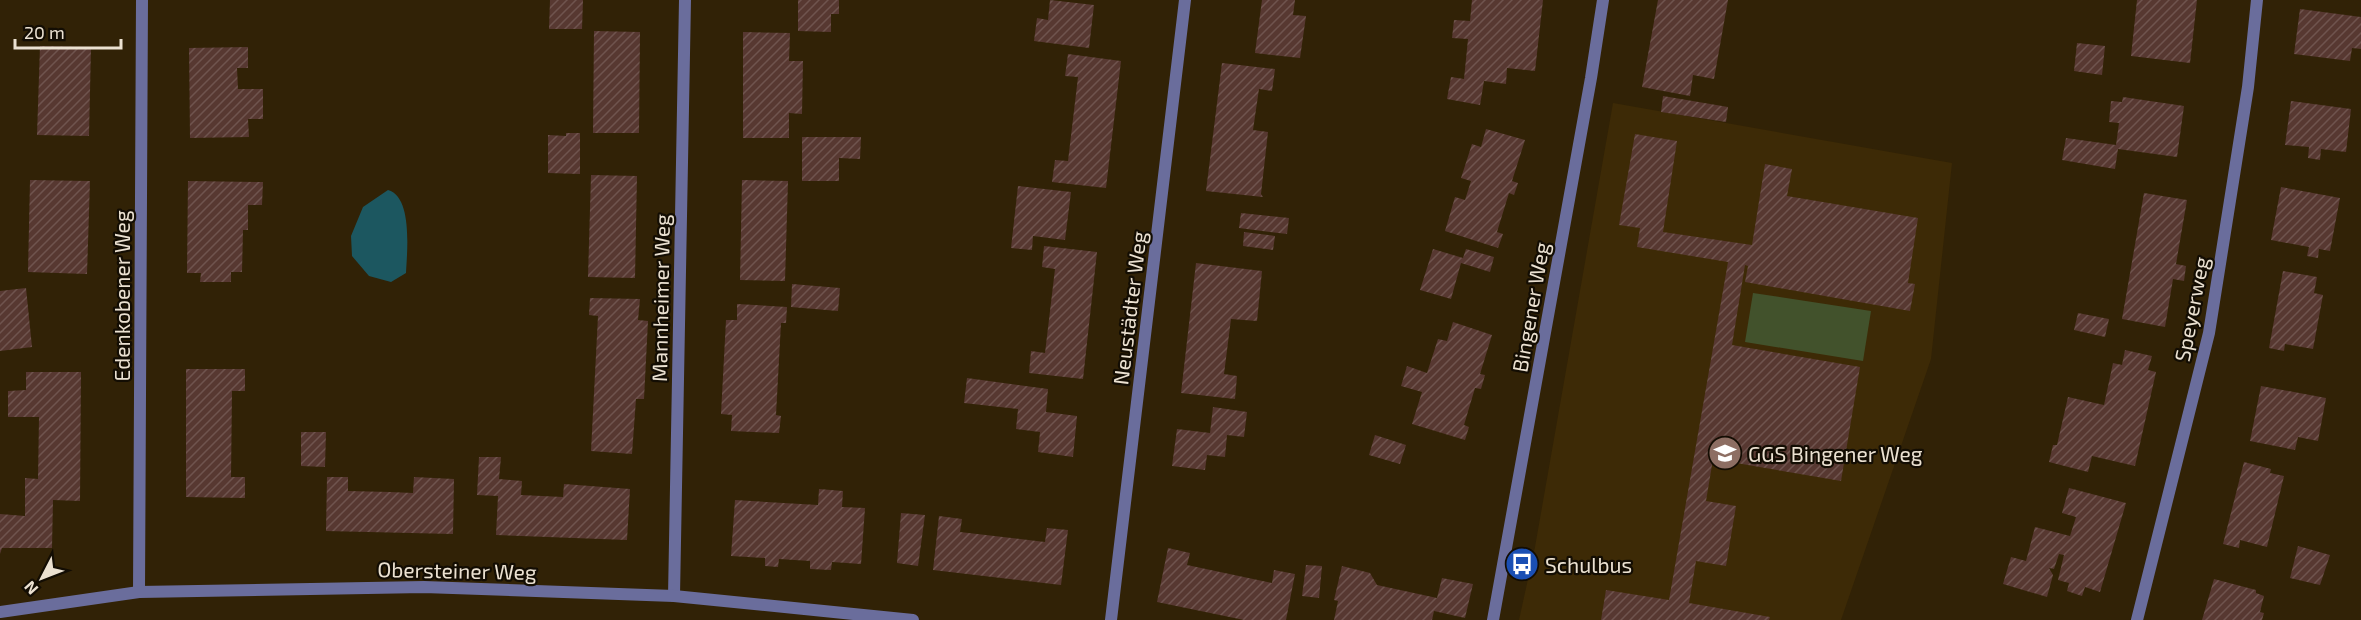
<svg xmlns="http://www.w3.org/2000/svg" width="2361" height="620" font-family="'Exo 2',sans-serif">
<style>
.built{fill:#3d2a06}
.grass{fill:#42522c}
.water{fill:#1c5760}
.building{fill:url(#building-hatch)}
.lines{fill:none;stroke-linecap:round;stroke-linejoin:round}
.street{stroke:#6a6d9c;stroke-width:12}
.labels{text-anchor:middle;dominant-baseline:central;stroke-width:4.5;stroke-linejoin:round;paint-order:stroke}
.street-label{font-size:21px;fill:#ebe1d1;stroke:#130d03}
.poi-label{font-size:21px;fill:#ebe1d1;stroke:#130d03;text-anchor:start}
</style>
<defs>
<pattern id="building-hatch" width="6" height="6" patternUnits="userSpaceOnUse" patternTransform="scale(1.5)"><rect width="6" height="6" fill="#573831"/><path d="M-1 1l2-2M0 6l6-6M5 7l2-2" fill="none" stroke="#6f544e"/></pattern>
</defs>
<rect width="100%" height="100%" fill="#312206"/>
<!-- built -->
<path class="built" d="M 1613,103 L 1952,163 L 1931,359 L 1841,620 L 1519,620 L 1535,547 Z"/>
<!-- grass -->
<path class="grass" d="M 1753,293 L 1871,311 L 1863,361 L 1745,342 Z"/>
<!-- water -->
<path class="water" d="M 388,190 C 413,197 407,252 406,273 L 391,282 L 369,276 L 352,256 L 351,236 L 363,207 Z"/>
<!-- building -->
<g class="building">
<path d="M 550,0 L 583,0 L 582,29 L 549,29 Z"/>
<path d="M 798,0 L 839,0 L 839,14 L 831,14 L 831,32 L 798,31 Z"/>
<path d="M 1050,0 L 1094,5 L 1089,48 L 1034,41 L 1037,18 L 1048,20 Z"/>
<path d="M 1262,0 L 1295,0 L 1293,15 L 1306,16 L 1300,58 L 1255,53 Z"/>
<path d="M 1472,0 L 1543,0 L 1535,71 L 1507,68 L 1506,84 L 1484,81 L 1480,105 L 1447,99 L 1451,77 L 1464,79 L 1468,39 L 1452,38 L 1454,20 L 1470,21 Z"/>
<path d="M 1658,0 L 1728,0 L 1714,79 L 1693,75 L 1690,96 L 1642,87 Z"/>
<path d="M 2137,0 L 2197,0 L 2190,63 L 2131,56 Z"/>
<path d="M 2300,9 L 2361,17 L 2361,49 L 2352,48 L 2350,61 L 2294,54 Z"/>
<path d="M 594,31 L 640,32 L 639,133 L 593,133 Z"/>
<path d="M 743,32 L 790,33 L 789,61 L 803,61 L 802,114 L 789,113 L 789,138 L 743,138 Z"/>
<path d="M 2077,43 L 2105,46 L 2102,75 L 2074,71 Z"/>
<path d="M 40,46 L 91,47 L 89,136 L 37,135 Z"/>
<path d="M 248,47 L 248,68 L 237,68 L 238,89 L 263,89 L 263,119 L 248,119 L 249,137 L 190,138 L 189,48 Z"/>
<path d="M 1068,54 L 1121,61 L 1106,188 L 1052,182 L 1055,160 L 1068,161 L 1078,77 L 1065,76 Z"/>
<path d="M 1222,63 L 1275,69 L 1272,91 L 1259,89 L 1253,130 L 1268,132 L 1261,194 L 1263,197 L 1206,191 Z"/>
<path d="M 1663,96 L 1728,107 L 1726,122 L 1661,112 Z"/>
<path d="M 2123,97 L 2184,106 L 2177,157 L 2118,149 L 2115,169 L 2062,160 L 2066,138 L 2116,145 L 2119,123 L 2109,122 L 2111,101 L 2122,102 Z"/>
<path d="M 2291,101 L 2351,109 L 2346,152 L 2321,149 L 2320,160 L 2308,158 L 2309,147 L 2285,145 Z"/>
<path d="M 1486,129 L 1525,140 L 1512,181 L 1518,183 L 1514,195 L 1509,193 L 1497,232 L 1503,234 L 1498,248 L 1445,231 L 1455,197 L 1465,200 L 1471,181 L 1461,178 L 1472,144 L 1481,147 Z"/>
<path d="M 566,133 L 580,133 L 580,174 L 548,173 L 548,135 L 566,136 Z"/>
<path d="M 1635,134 L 1677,141 L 1663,232 L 1752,245 L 1765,164 L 1792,169 L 1787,196 L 1918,218 L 1908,283 L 1915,284 L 1910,311 L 1745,282 L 1748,266 L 1745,265 L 1732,345 L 1860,367 L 1841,481 L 1713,459 L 1706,501 L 1736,506 L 1726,566 L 1696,561 L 1689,603 L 1770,617 L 1769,620 L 1601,620 L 1606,590 L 1669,600 L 1728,262 L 1637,247 L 1640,228 L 1619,225 Z"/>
<path d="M 802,137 L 861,137 L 860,159 L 839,158 L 839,181 L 802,181 Z"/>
<path d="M 591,175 L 637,176 L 635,278 L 588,277 Z"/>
<path d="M 30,180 L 90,181 L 87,274 L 28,272 Z"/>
<path d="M 742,180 L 788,181 L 785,281 L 740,280 Z"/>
<path d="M 188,181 L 263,182 L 262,205 L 248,205 L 248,230 L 243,230 L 242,272 L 231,272 L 231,282 L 200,282 L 201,273 L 187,273 Z"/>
<path d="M 1018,186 L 1071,192 L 1065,240 L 1033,236 L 1032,250 L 1011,248 Z"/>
<path d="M 2281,187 L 2340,198 L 2330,251 L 2319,249 L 2318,258 L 2307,256 L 2309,247 L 2271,240 Z"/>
<path d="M 2144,193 L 2187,200 L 2176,264 L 2186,266 L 2184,281 L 2173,279 L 2165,327 L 2122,319 Z"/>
<path d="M 1241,213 L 1289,218 L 1287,234 L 1239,228 Z"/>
<path d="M 1244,232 L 1275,236 L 1273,250 L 1243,246 Z"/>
<path d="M 1044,246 L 1097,252 L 1083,379 L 1029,373 L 1031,351 L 1045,353 L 1055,269 L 1042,267 Z"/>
<path d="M 1433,249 L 1463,258 L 1466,249 L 1494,257 L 1490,272 L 1461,263 L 1451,299 L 1420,290 Z"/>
<path d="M 1196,263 L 1262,271 L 1257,321 L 1231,319 L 1224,374 L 1237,376 L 1235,399 L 1181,393 Z"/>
<path d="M 2283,271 L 2317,277 L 2314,293 L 2323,295 L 2313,349 L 2285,344 L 2284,351 L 2269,348 Z"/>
<path d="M 792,284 L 840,288 L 838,311 L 791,307 Z"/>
<path d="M 26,288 L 32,347 L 0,351 L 0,291 Z"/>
<path d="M 590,298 L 640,299 L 638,320 L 648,321 L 644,399 L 636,399 L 632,454 L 591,451 L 598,316 L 589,315 Z"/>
<path d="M 737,304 L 787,307 L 786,323 L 781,323 L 776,415 L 781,416 L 779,433 L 731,431 L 732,415 L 721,414 L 726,320 L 737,320 Z"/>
<path d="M 2078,313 L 2109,319 L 2105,337 L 2074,330 Z"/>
<path d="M 1453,322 L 1492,335 L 1480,374 L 1485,375 L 1481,389 L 1475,388 L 1464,425 L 1469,427 L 1465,440 L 1412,424 L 1422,392 L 1401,386 L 1407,366 L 1427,373 L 1438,339 L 1447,341 Z"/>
<path d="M 2125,350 L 2152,356 L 2148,370 L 2156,372 L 2135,466 L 2092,456 L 2088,472 L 2049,462 L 2053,445 L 2057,445 L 2068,397 L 2104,405 L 2113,363 L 2122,365 Z"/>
<path d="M 186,369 L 245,369 L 245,391 L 232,391 L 231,477 L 245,477 L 245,498 L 186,497 Z"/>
<path d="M 26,372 L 81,372 L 80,501 L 53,500 L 52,548 L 2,548 L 0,554 L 0,514 L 25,516 L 25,478 L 38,479 L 39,417 L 8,417 L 8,391 L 26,390 Z"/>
<path d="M 967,378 L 1048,389 L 1046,412 L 1077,416 L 1073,457 L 1038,452 L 1040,432 L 1016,429 L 1018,409 L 964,403 Z"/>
<path d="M 2261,386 L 2326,398 L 2318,441 L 2298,437 L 2295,450 L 2250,441 Z"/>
<path d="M 1213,407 L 1247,412 L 1244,437 L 1227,435 L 1225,457 L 1207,455 L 1205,470 L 1172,466 L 1177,429 L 1210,433 Z"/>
<path d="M 301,432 L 326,432 L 325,467 L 301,466 Z"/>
<path d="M 1375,435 L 1406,445 L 1400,464 L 1369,455 Z"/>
<path d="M 479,457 L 501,457 L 499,479 L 522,481 L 521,495 L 563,497 L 564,484 L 630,489 L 627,540 L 496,535 L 498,496 L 477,495 Z"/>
<path d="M 2244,462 L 2271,469 L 2270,473 L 2284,476 L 2267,547 L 2240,540 L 2239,548 L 2223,544 Z"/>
<path d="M 327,477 L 348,477 L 348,491 L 390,492 L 413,493 L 414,477 L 454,479 L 453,534 L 326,531 Z"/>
<path d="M 2069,488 L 2126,503 L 2100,592 L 2085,587 L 2082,596 L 2067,591 L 2069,583 L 2058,580 L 2064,555 L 2059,554 L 2054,569 L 2049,568 L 2053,575 L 2047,597 L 2003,584 L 2011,557 L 2026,561 L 2035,527 L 2070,536 L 2076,517 L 2062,513 Z"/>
<path d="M 819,489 L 843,491 L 842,507 L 865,508 L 861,564 L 832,562 L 831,570 L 810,569 L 810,561 L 779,559 L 778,567 L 765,566 L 765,558 L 731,556 L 735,500 L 818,505 Z"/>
<path d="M 901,513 L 925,515 L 918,566 L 897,563 Z"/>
<path d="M 939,516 L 962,519 L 960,532 L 1045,542 L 1047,528 L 1068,530 L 1061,585 L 933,570 Z"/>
<path d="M 2298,546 L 2330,555 L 2320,585 L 2290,578 Z"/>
<path d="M 1168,548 L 1190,553 L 1187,565 L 1272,583 L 1274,570 L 1295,574 L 1286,620 L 1244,620 L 1157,602 Z"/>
<path d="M 1306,565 L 1322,566 L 1319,598 L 1302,596 Z"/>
<path d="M 1342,566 L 1370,573 L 1377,585 L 1437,598 L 1442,578 L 1473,584 L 1465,618 L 1434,611 L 1432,620 L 1334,620 L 1338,601 L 1334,600 Z"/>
<path d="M 2214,579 L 2256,590 L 2256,593 L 2264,596 L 2260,612 L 2264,613 L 2262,620 L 2202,620 Z"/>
</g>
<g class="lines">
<!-- street -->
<g class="street">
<path d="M 139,592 L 142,0"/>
<path d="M 674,596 L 685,0"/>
<path d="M 0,612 L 139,592 L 424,587 L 674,596 L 913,620"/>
<path d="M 1111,620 L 1185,0"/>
<path d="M 1493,620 L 1591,78 L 1603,0"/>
<path d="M 2137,620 L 2209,333 L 2248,87 L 2257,0"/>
</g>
</g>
<!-- icons -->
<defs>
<g id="school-disc" transform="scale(1.725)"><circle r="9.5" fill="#8d6e63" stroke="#130d03"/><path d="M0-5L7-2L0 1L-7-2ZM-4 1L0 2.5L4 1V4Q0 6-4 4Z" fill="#fff"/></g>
<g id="bus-disc" transform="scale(1.725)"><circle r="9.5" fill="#1a4fb4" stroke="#130d03"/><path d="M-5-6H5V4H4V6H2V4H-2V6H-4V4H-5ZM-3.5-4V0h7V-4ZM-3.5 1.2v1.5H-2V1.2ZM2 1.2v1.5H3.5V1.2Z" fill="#fff"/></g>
</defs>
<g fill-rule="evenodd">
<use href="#school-disc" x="1725" y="453"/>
<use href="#bus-disc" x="1522" y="564"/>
</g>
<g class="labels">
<!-- street labels -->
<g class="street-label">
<text transform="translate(121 296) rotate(-90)">Edenkobener Weg</text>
<text transform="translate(660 298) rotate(-89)">Mannheimer Weg</text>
<text transform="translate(1530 307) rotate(-80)">Bingener Weg</text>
<text transform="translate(1129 308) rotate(-83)">Neustädter Weg</text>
<text transform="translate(2191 309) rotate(-79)">Speyerweg</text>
<text transform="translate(457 570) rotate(1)">Obersteiner Weg</text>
</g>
<!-- poi labels -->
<g class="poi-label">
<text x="1748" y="453">GGS Bingener Weg</text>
<text x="1545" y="564">Schulbus</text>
</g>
</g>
<!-- north arrow -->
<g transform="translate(42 578) rotate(228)" stroke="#130d03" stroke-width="4.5" paint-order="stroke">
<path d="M0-4.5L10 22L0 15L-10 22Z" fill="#ebe1d1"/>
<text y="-9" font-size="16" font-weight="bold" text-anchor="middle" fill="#ebe1d1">N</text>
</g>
<!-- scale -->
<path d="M15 39v9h106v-9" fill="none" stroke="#ebe1d1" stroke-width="3"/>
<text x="24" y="39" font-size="18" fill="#ebe1d1" stroke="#130d03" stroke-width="4.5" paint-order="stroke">20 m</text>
</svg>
